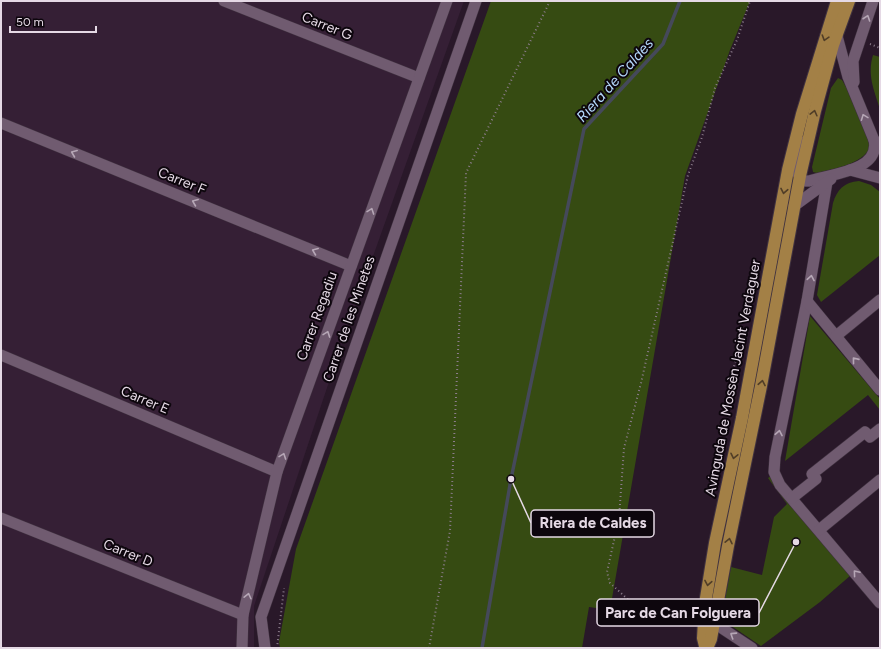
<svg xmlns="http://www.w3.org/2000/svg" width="881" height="649" font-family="Figtree,sans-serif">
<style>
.built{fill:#351f35}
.green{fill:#364b12}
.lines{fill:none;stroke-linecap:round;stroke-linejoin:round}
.stream{stroke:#45495a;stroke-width:3.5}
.minor-casing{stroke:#403240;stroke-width:12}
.major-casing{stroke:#403240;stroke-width:14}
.path{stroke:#8c7d8c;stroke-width:2;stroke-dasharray:1 3;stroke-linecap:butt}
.minor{stroke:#705b70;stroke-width:11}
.major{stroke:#a38046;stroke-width:12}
.oneway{stroke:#b6a7b6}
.oneway2{stroke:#503d27}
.labels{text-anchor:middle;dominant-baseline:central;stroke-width:4;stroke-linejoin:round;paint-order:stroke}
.street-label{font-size:14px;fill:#e5d9e5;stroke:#0d060d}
.water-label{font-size:15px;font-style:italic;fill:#b4d8fb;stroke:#0d060d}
.leader{fill:none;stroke:#e5d9e5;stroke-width:1.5}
.callout-dot{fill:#e5d9e5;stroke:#0d060d;stroke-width:1.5}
.callout{fill:#0d060d;stroke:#e5d9e5;stroke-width:1.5}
.callout-label{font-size:15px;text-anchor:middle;font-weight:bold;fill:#e5d9e5}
</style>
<rect width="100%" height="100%" fill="#291829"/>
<!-- built -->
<path class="built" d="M 1,1 L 464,1 L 340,349 L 254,606 L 254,648 L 1,648 Z"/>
<!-- green -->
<g class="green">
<path d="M 491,1 L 750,1 L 730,50 L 685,176 L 610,610 L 589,607 L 582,648 L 280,648 L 279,642 L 296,549 Z"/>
<path d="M 873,55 L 880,57 L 880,109 C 874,90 867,75 873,55 Z"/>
<path d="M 838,78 L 842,80 L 846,87 L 871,147 C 860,165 836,168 817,173 L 813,172 L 812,167 L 831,88 Z"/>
<path d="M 859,181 L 871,185 L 880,192 L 880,255 L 821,302 L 817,295 L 833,203 C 837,190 844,182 859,181 Z"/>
<path d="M 810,316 L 880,399 L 880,410 L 868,395 L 785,461 Z"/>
<path d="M 771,476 L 851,575 L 820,602 L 761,646 L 721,619 L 731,567 L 762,575 L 774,517 L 787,504 L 768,478 Z"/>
</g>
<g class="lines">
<!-- stream -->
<path class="stream" d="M 482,648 L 511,479 L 584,129 L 663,44 L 680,1"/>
<!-- minor casing -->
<g class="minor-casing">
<g id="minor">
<path d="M 224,1 L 419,78"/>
<path d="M 837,36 L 848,77 L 876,145"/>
<path d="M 854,82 L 853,61 L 873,1"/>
<path d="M 1,123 L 351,266"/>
<path d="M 801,142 L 796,170 L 802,181 L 809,181 C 830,174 881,171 874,140"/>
<path d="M 850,170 L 880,178"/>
<path d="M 827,182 L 807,301 L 775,457 L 774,472 L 780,485 L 880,603"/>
<path d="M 794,206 L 831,179"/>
<path d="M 807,301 L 880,390"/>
<path d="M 836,336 L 880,300"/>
<path d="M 1,355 L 277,472"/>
<path d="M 792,498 L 816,479 L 812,474 L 865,432 L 870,437 L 880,429"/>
<path d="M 1,518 L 243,615"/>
<path d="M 819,530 L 880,480"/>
<path d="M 714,623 L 752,648"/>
<path d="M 242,648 L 243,615 L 277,472 L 447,1"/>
<path d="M 265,648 L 261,617 L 476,1"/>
</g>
</g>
<!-- major casing -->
<g class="major-casing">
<g id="major">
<path d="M 705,646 L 703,638 L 705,604 L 715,543 L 742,418 L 788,170 L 802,114 L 837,1"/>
<path d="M 707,648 L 711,639 L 728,546 L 761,386 L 800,176 L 815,111 L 833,45 L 849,1"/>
</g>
</g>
<!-- path -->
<g class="path">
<path d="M 870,44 L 880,48"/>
<path d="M 732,406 C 729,385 734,357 744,338"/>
<path d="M 693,624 L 682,616 L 671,612 L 646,611 L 633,604 L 610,583 L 607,572 L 619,518 L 624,448 L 641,383 L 688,175 L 702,137 L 715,88 L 737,40 L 750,1"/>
<path d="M 277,648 L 284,588"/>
<path d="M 429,648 L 450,531 L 466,173 L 550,1"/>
</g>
<!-- minor -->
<use href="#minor" class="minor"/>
<!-- major -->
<use href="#major" class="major"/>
</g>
<!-- one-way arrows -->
<defs><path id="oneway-chevron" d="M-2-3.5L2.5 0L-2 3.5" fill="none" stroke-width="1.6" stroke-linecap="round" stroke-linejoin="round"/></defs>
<g class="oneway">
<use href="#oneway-chevron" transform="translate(867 18) rotate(-71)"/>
<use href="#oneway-chevron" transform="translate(864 117) rotate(-111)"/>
<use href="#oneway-chevron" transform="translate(74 153) rotate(-158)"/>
<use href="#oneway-chevron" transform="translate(195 202) rotate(-158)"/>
<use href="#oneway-chevron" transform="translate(371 211) rotate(-70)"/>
<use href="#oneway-chevron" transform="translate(315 251) rotate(-158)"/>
<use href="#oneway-chevron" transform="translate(811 278) rotate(-80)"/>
<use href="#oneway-chevron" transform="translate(327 334) rotate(-70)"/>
<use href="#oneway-chevron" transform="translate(855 360) rotate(-129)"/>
<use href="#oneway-chevron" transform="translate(779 433) rotate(-79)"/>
<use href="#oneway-chevron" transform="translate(283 456) rotate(-70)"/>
<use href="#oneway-chevron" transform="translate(856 573) rotate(-130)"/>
<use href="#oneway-chevron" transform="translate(248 596) rotate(-77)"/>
<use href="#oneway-chevron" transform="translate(733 635) rotate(-147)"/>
</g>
<g class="oneway2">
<use href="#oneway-chevron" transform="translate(825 38) rotate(107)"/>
<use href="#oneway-chevron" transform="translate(814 113) rotate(-76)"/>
<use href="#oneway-chevron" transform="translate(784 191) rotate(101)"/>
<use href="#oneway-chevron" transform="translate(762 383) rotate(-79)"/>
<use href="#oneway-chevron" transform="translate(734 456) rotate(102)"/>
<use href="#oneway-chevron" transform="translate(729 541) rotate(-78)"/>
<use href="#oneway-chevron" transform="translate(708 583) rotate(100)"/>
</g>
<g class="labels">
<!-- street labels -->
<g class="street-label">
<text transform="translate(327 26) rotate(22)">Carrer G</text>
<text transform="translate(182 181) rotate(22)">Carrer F</text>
<text transform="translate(317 316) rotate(-70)">Carrer Regadiu</text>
<text transform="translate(349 319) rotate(-71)">Carrer de les Minetes</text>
<text transform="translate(733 378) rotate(-79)">Avinguda de Mossèn Jacint Verdaguer</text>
<text transform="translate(145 400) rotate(23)">Carrer E</text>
<text transform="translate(128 553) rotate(22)">Carrer D</text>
</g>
<!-- water labels -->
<g class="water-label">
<text transform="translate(615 80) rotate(-48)">Riera de Caldes</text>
</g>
</g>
<!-- callouts -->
<path class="leader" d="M511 479L531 523M796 542L759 613"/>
<g class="callout-dot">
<circle cx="511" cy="479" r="4"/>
<circle cx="796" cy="542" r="4"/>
</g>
<g class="callout">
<rect x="531" y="510" width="123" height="27" rx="4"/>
<rect x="597" y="599" width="162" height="27" rx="4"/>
</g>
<g class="callout-label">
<text x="593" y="528">Riera de Caldes</text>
<text x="678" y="618">Parc de Can Folguera</text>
</g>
<!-- border -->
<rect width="881" height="649" fill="none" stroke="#e5d9e5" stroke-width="4"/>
<!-- scale -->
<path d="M10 26v6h86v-6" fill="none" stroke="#e5d9e5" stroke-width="2"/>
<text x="16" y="26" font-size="12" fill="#e5d9e5" stroke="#0d060d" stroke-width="3" paint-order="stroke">50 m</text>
</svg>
